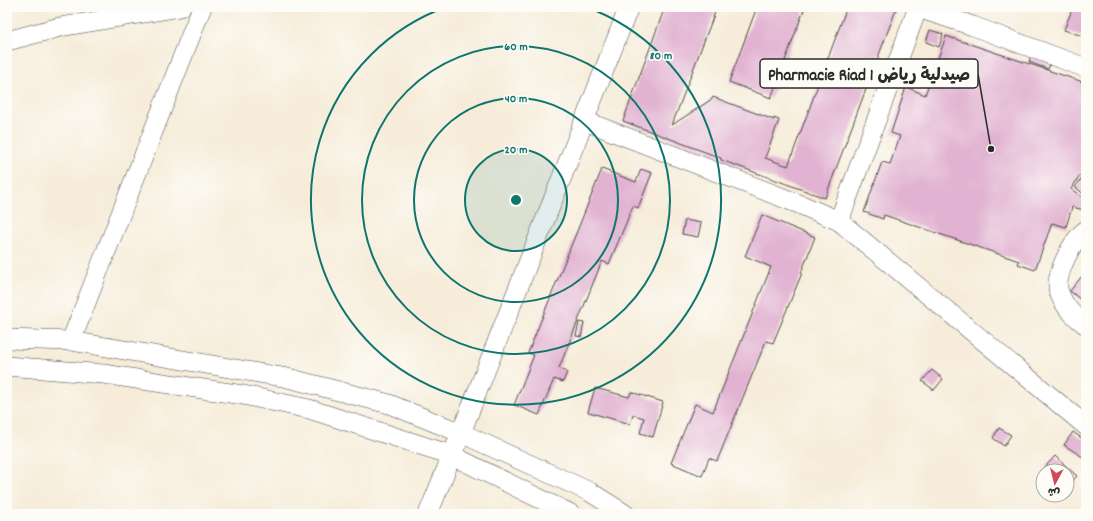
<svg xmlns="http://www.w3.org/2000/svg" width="1093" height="521" font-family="Dekko,'Playpen Sans Arabic',sans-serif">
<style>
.building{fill:#e1b2d1}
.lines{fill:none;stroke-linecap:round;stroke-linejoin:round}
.street-casing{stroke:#494845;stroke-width:20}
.street{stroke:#fff;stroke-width:19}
.ring{fill:none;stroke:#0f766e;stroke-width:2}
.centre{fill:#0f766e;stroke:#fdfcf7;stroke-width:2}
.ring-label{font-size:12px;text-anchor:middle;font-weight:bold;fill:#0f766e;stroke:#fdfcf7;stroke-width:3.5;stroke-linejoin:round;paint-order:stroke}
.leader{fill:none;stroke:#2b2b2b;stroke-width:1.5}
.callout-dot{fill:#2b2b2b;stroke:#fdfcf7;stroke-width:1.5}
.callout{fill:#fdfcf7;stroke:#2b2b2b;stroke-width:1.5}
.callout-label{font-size:17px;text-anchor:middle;font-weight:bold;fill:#2b2b2b}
</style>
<rect width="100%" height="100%" fill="#fdfcf7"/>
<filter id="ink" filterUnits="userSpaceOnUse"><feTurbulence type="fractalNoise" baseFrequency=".025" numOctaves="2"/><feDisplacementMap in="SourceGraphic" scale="8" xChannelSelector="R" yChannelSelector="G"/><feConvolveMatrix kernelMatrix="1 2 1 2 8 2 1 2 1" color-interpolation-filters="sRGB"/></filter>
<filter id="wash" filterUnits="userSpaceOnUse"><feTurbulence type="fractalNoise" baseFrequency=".012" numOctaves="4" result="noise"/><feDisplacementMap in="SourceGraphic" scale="16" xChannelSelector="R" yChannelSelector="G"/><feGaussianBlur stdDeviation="0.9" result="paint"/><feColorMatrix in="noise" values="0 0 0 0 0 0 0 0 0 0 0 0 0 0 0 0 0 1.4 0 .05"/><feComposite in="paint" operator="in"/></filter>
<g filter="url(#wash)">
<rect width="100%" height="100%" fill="#f6ecd9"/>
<g id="blocks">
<!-- building -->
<g class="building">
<path d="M 665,7 L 717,7 L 672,125 L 712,99 L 713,97 L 774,120 L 774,118 L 779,120 L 765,158 L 788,166 L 847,7 L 897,7 L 825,198 L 721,160 L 721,158 L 623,121 Z"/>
<path d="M 757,7 L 805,7 L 771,98 L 729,82 Z"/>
<path d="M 1073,7 L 1086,7 L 1086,37 L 1064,30 Z"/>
<path d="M 930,30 L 943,34 L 939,47 L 926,42 Z"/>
<path d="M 946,36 L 1086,83 L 1086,167 L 1071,189 L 1086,200 L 1086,205 L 1084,210 L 1072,207 L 1066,227 L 1052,223 L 1035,270 L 1018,264 L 1019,261 L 884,215 L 883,219 L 864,212 L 882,162 L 890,164 L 900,136 L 891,133 L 906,87 L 925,95 Z"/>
<path d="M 1031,55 L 1051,62 L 1048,69 L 1029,62 Z"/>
<path d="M 602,169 L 636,182 L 641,169 L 652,173 L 638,208 L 633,206 L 609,264 L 602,261 L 559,368 L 567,372 L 563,382 L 554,379 L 539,415 L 514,405 L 534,355 L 528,353 Z"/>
<path d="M 1086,173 L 1086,196 L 1075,187 Z"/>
<path d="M 762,215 L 815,237 L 801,273 L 802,273 L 773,343 L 766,341 L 717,461 L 709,458 L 702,476 L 671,463 L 695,404 L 713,412 L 771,267 L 745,256 Z"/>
<path d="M 685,220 L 701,223 L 698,237 L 682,234 Z"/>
<path d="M 1086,271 L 1086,304 L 1070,291 Z"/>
<path d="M 579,322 L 584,323 L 581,337 L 576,336 Z"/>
<path d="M 932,370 L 943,379 L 934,390 L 922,381 Z"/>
<path d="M 595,388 L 629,397 L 631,392 L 663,402 L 653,437 L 640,433 L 644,418 L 633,415 L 630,424 L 588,412 Z"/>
<path d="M 999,428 L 1011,435 L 1004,446 L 993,438 Z"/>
<path d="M 1073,432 L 1086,441 L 1086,459 L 1064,445 Z"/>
<path d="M 1055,456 L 1077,476 L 1067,487 L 1067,471 L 1050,471 L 1045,467 Z"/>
</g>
</g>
</g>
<g filter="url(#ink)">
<use href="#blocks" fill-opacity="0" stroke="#494845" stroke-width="1"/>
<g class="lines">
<!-- street casing -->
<g class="street-casing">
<g id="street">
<path d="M 918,8 L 973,26 L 1086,68"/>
<path d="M 7,41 L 60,27 L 181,7"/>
<path d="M 585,121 L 799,204 L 839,221 L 1086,426"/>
<path d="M 839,221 L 918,7"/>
<path d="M 1086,230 C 1073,239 1053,277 1059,292 C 1064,307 1074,316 1086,325"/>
<path d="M 7,339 L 71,341 L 288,378 L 389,404 L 461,433 L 590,492 L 625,514"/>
<path d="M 71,341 L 202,7"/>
<path d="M 7,366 L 103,374 L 243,395 L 309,409 L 451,455 L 571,514"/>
<path d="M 428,514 L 461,433 L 629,7"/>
</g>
</g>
<!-- street -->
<use href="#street" class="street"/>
</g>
</g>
<!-- distance rings -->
<circle cx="516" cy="200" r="51" fill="#0f766e" fill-opacity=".12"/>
<g class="ring">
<circle cx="516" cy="200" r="51"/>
<circle cx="516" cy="200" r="102"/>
<circle cx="516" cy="200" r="154"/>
<path d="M586 7A205 205 0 1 1 446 7"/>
</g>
<circle cx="516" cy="200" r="6" class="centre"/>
<g class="ring-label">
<text x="516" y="50">60 m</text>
<text x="661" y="59">80 m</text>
<text x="516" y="102">40 m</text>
<text x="516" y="153">20 m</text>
</g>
<!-- callouts -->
<path class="leader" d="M991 149L978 74"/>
<circle class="callout-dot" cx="991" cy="149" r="4"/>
<rect class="callout" x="760" y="59" width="218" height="29" rx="4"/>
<g class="callout-label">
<text x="869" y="80">Pharmacie Riad 1 صيدلية رياض</text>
</g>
<!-- margin -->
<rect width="1093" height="521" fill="none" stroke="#fdfcf7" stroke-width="24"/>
<!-- north arrow -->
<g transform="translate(1055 483) rotate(187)"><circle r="19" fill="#fdfcf7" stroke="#a9a8a5"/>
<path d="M0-3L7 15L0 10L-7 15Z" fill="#d1495b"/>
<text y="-6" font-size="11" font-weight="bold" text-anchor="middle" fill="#2b2b2b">ش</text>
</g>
</svg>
